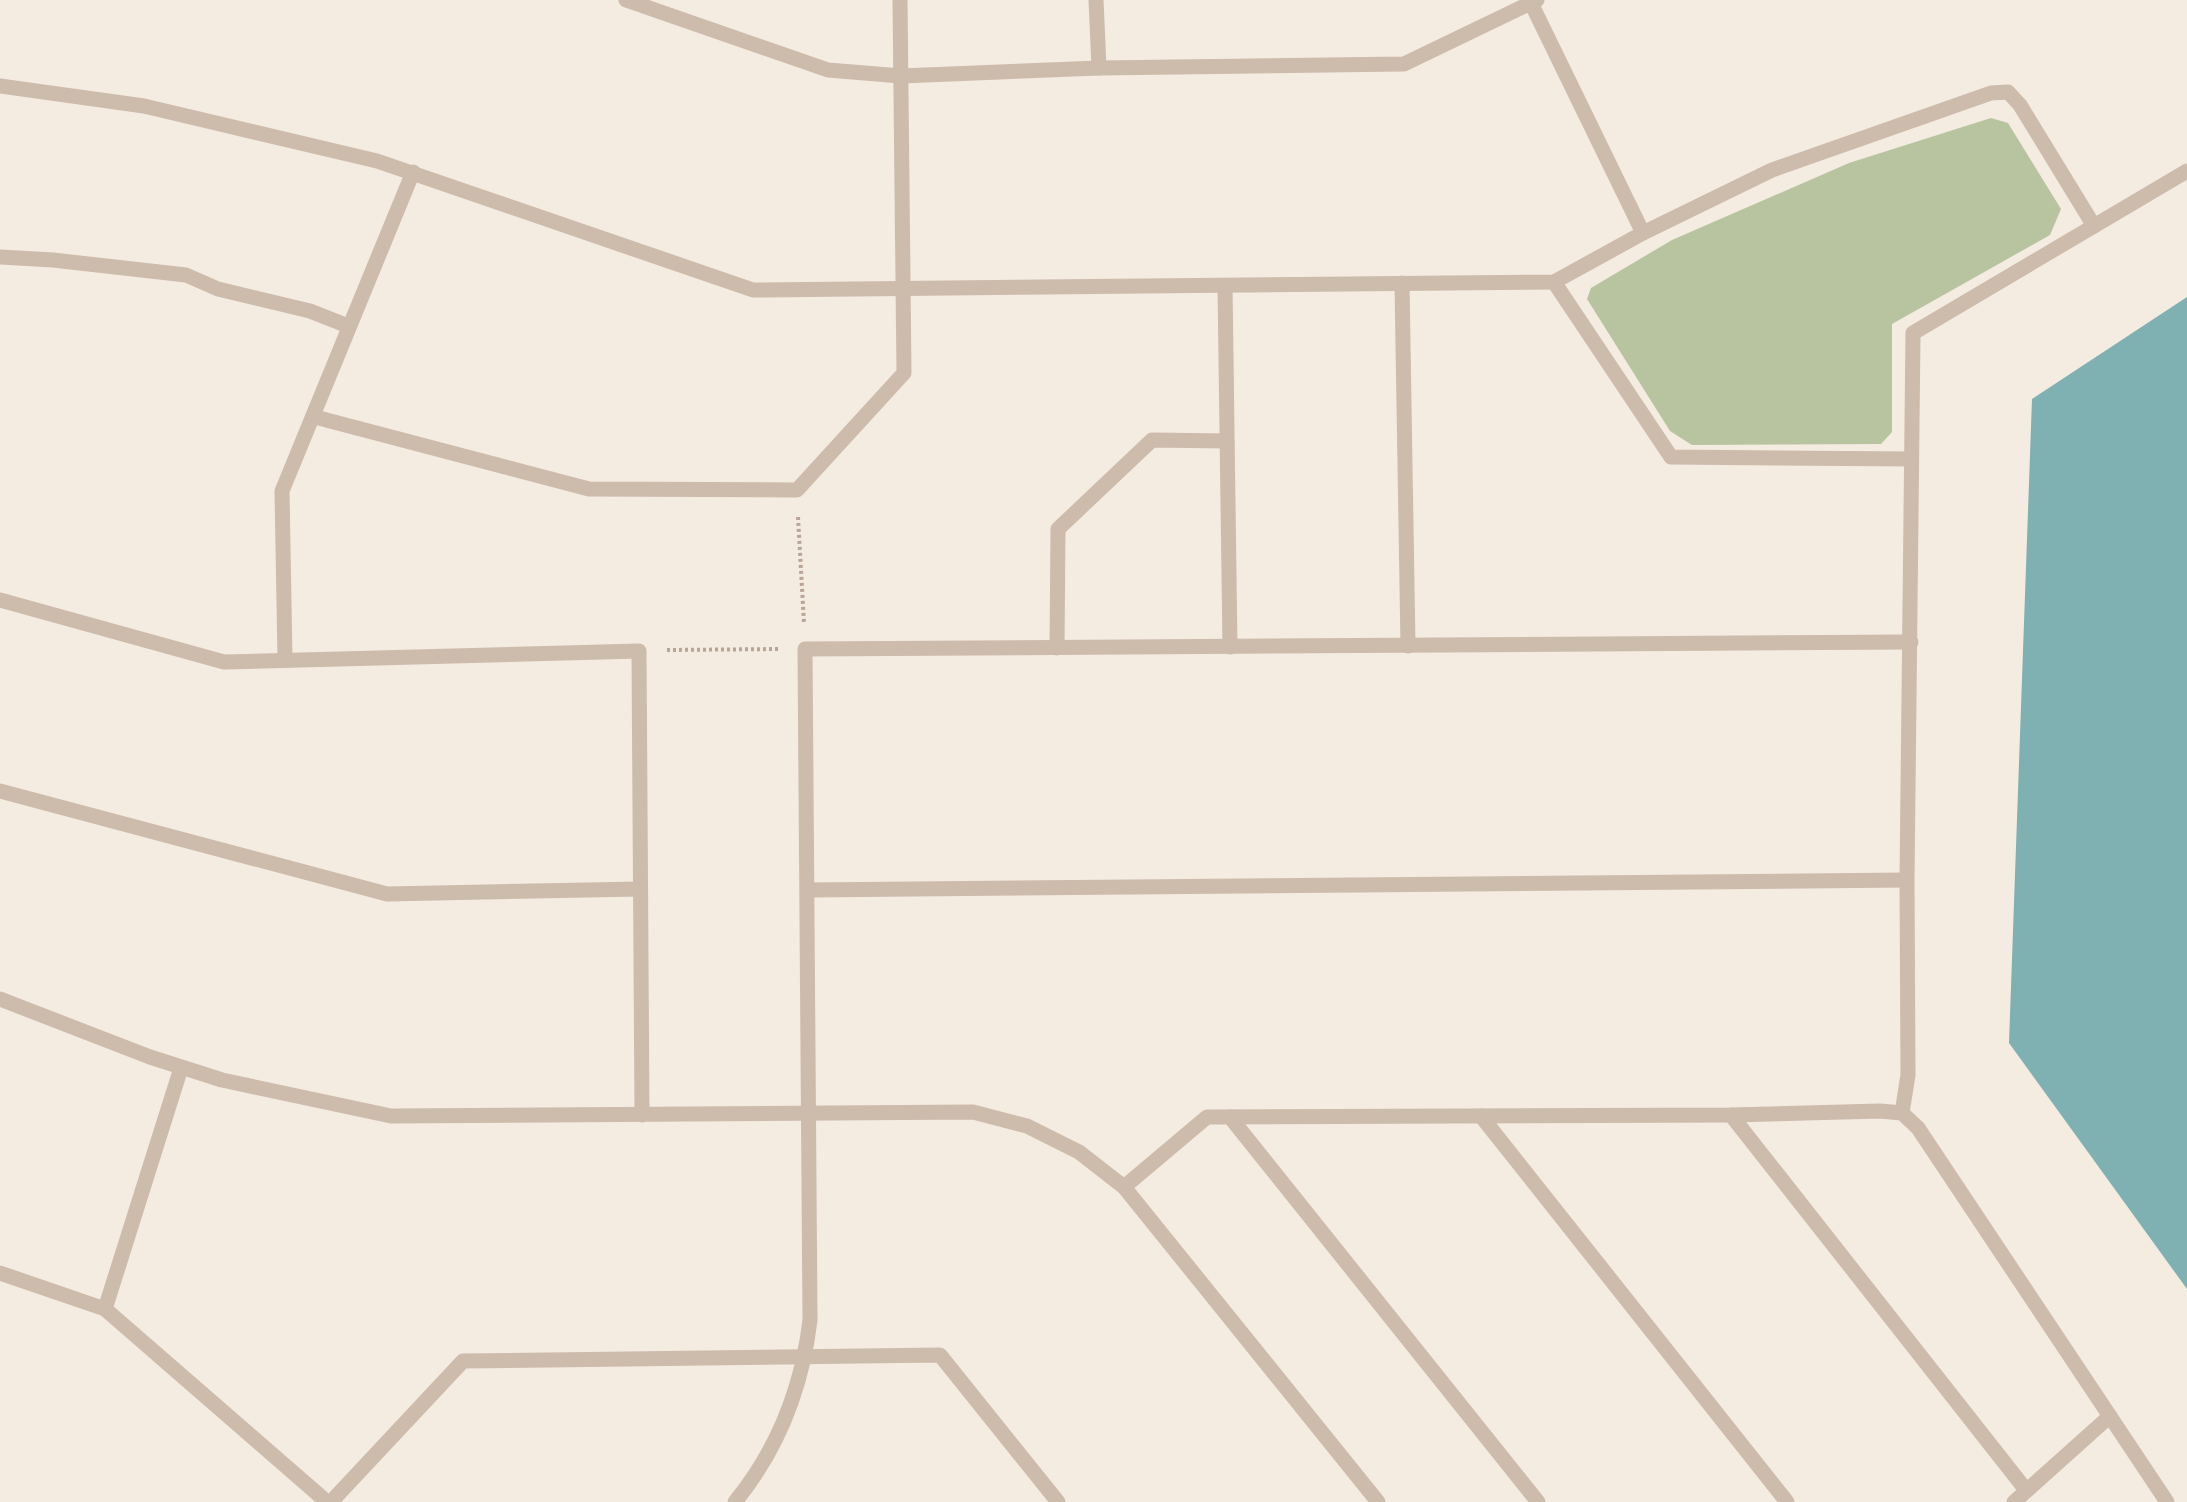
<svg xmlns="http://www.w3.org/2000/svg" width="2187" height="1502" font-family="Signika,sans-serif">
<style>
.green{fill:#b8c4a0}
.water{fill:#7fb0b2}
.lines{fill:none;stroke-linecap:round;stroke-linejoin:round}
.path{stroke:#b9a596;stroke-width:4;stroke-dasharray:3 3;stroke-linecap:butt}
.service{stroke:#cdbbac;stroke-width:15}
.minor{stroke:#cdbbac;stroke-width:15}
</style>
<rect width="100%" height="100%" fill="#f4ebe1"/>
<!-- green -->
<path class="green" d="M 1991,118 L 2008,123 L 2061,209 L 2050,235 L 1892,324 L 1892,432 L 1881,444 L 1692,445 L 1670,431 L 1587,299 L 1591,288 L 1672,240 L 1849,163 Z"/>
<!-- water -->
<path class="water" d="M 2187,297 L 2187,1289 L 2009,1043 L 2032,399 Z"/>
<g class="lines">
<!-- path -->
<g class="path">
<path d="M 798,517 L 804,623"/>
<path d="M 667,650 L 779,649"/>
</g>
<!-- service -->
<path class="service" d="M 0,257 L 53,260 L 186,275 L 218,289 L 310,311 L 348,326"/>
<!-- minor -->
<g class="minor">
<path d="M 626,0 L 828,70 L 901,76 L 1099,68 L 1404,64 L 1537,0"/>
<path d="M 1096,0 L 1099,68"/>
<path d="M 1531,3 L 1643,233"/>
<path d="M 0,86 L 144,106 L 377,161 L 753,290 L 1554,282 L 1643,233 L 1772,170 L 1991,93 L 2008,92 L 2020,105 L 2094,226"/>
<path d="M 1554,282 L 1671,457 L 1911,459"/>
<path d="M 1402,283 L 1408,646"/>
<path d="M 1225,286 L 1230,647"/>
<path d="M 315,417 L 589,489 L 797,490 L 904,373 L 900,0"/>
<path d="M 0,600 L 224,662 L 639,651 L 642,1115"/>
<path d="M 1057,648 L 1058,529 L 1152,440 L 1227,441"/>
<path d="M 285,658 L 282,491 L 413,172"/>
<path d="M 0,791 L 387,894 L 640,889"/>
<path d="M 809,890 L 1907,880"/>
<path d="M 0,999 L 150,1057 L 222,1080 L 391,1116 L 973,1112 L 1027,1126 L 1079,1152 L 1124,1187 L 1378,1502"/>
<path d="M 181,1068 L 105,1309 L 327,1502"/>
<path d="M 1902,1113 L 1908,1075 L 1907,880 L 1913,333 L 2187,171"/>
<path d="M 1731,1115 L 2026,1490"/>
<path d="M 1481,1116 L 1787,1502"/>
<path d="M 1230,1117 L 1538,1502"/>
<path d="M 1124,1187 L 1207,1117 L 1731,1115 L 1880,1111 L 1902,1113 L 1918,1128 L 2167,1502"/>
<path d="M 0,1273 L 105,1309"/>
<path d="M 331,1502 L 463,1361 L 940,1355 L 1058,1502"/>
<path d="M 735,1502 C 779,1448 802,1388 810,1320 L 805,649 L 1911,642"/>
<path d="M 2014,1502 L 2110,1416"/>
</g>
</g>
</svg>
